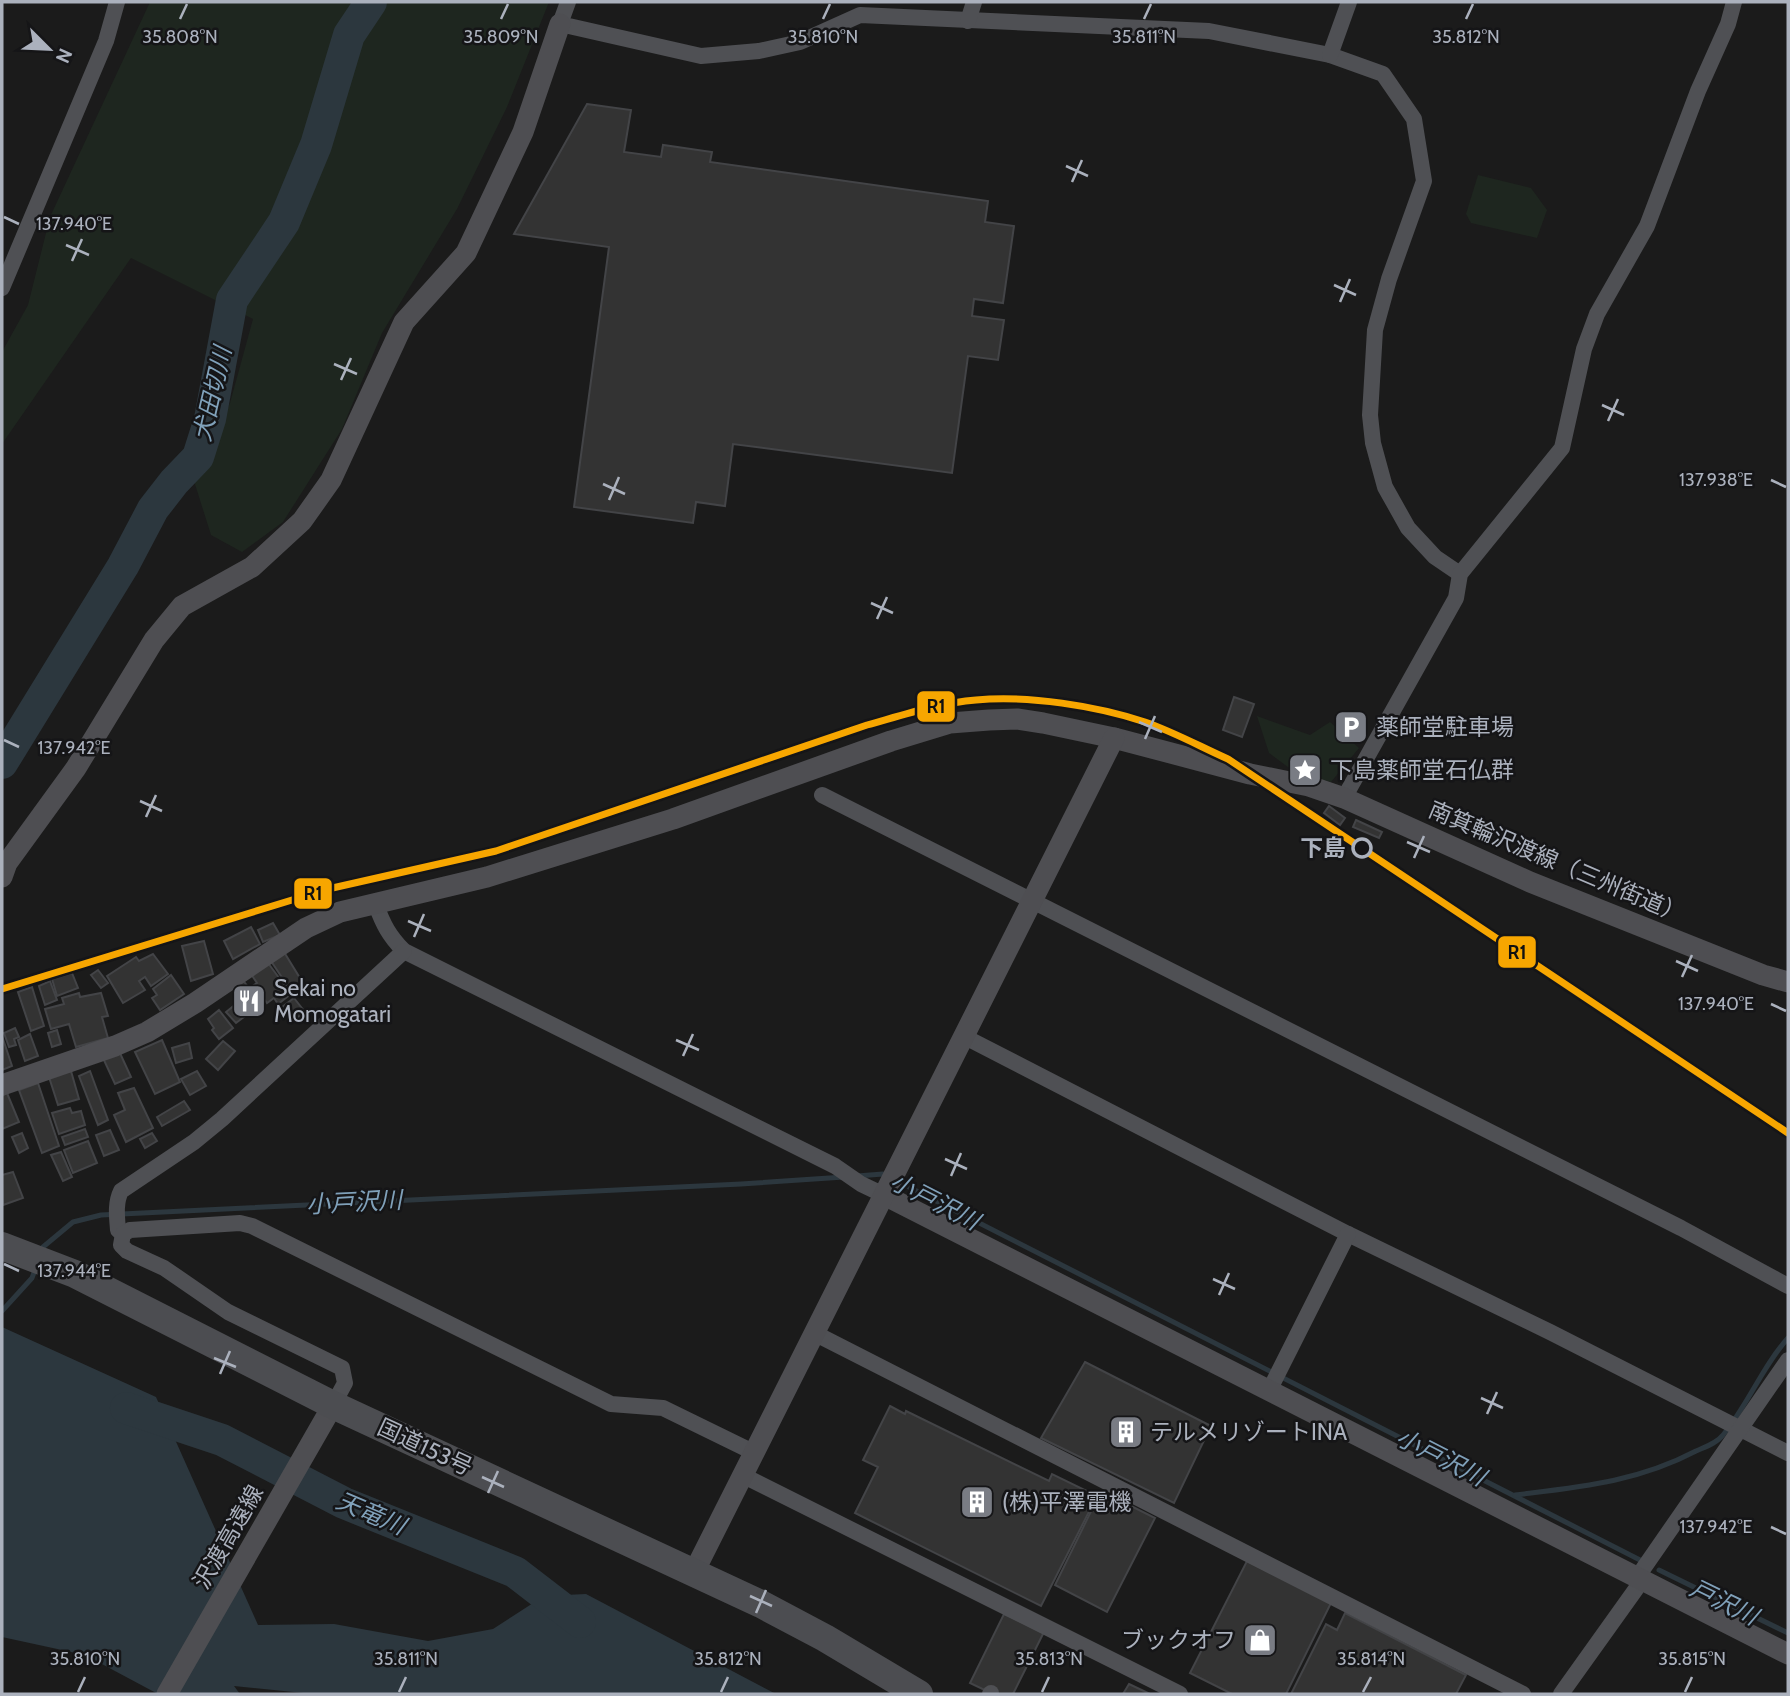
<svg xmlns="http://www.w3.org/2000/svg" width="1790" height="1696" font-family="Cabin,'Noto Sans JP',sans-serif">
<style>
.green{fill:#1e261f}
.water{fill:#2c373e}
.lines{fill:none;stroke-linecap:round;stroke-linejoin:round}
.stream{stroke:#2c373e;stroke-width:5}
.river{stroke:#2c373e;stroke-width:32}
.building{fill:#333;stroke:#434447;stroke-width:2}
.street{stroke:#4f5054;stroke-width:16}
.secondary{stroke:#4e4e52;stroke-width:21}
.highway{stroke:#4c4d51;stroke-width:28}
.rail-1-casing{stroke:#151517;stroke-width:12}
.rail-1{stroke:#f7a600;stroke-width:7}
.ticks{fill:none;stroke:#abb1bd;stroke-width:2.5}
.stop-dot{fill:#151517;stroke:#abb1bd;stroke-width:3.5}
.labels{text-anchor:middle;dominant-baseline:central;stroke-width:5;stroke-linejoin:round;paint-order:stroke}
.poi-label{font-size:23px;fill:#abb1bd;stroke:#151517;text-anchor:start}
.stop-label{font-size:23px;font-weight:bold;fill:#abb1bd;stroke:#151517;text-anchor:end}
.street-label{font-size:23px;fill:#abb1bd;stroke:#151517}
.water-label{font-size:24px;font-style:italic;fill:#80a1ba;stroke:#151517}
.ticks-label{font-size:18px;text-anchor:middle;fill:#abb1bd;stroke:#151517;stroke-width:5;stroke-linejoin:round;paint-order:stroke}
.line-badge{stroke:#151517;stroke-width:2.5}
.pale-badge-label{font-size:19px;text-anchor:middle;font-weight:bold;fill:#111}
</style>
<rect width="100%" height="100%" fill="#1b1b1b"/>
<!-- green -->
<g class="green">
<path d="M 150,2 L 549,2 L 507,107 L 457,209 L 382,333 L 342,429 L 283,522 L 242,552 L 211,535 L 194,481 L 230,403 L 253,319 L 131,258 L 2,444 L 2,352 L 28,305 L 50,217 Z"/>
<path d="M 1478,175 L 1531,188 L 1547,210 L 1537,238 L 1471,223 L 1466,214 Z"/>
<path d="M 1257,716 L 1310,735 L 1330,722 L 1359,748 L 1331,782 L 1296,773 L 1269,753 Z"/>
</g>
<!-- water -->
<path class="water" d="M 2,1327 L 156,1397 L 258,1625 L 334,1624 L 428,1641 L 493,1629 L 544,1596 L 586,1594 L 776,1694 L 313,1694 L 234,1686 L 240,1694 L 158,1694 L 85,1655 L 2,1637 Z"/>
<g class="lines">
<!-- stream -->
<g class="stream">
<path d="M 857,1176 L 883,1174 L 888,1176"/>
<path d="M 897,1181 L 1640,1560"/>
<path d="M 41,1251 L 43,1247 L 73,1222 L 101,1215 L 741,1184 L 844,1177"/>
<path d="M 2,1311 L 32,1278 L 36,1267"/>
<path d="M 1515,1495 C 1580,1487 1637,1482 1696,1451 C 1705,1447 1717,1443 1723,1435 C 1748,1405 1762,1367 1788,1338"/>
<path d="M 1659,1570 L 1788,1633"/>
</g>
<!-- river -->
<g class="river">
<path d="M 2,763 L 123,566 L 153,509 L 174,482 L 198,457 L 210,419 L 232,300 L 284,222 L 316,145 L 349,35 L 371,2"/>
<path d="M 126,1408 L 222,1440 L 344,1503 L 515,1572 L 580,1622"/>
</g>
</g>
<!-- building -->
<g class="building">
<path d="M 587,104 L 631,110 L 624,152 L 661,157 L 663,145 L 712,152 L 710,162 L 988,201 L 985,222 L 1014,226 L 1003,303 L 974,299 L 972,316 L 1004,320 L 998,360 L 968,356 L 952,473 L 733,444 L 725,506 L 696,502 L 693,523 L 574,507 L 609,247 L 514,234 Z"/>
<path d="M 1234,697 L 1254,704 L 1242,737 L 1223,730 Z"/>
<path d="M 1329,806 L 1345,818 L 1340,825 L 1324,813 Z"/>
<path d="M 1356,820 L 1382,832 L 1379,838 L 1353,827 Z"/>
<path d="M 273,923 L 280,935 L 263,942 L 258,930 Z"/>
<path d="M 251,927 L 260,944 L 233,959 L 224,941 Z"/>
<path d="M 204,941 L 213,974 L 191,981 L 182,946 Z"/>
<path d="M 284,952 L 303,983 L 291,991 L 271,961 Z"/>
<path d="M 153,954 L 168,974 L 151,986 L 145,977 L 139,981 L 145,990 L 123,1003 L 107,976 L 136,957 L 139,961 Z"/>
<path d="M 268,963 L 291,994 L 278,1004 L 274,998 L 267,1003 L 254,985 L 257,983 L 251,974 Z"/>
<path d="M 98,970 L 108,983 L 101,988 L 91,975 Z"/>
<path d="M 72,973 L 78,988 L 57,996 L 52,979 Z"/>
<path d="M 171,975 L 184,994 L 160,1010 L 152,998 L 157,995 L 153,989 Z"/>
<path d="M 242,979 L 261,1004 L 236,1023 L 226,1012 L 242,999 L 233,987 Z"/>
<path d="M 50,981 L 57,1000 L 45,1005 L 39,986 Z"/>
<path d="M 32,987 L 44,1026 L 31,1031 L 18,992 Z"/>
<path d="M 79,993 L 80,997 L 101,993 L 108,1016 L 102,1017 L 108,1038 L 76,1047 L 69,1024 L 51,1029 L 45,1009 L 64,1004 L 62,998 Z"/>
<path d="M 294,998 L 305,1012 L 292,1022 L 281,1008 Z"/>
<path d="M 219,1010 L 233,1028 L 219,1039 L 212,1030 L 214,1028 L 208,1019 Z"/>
<path d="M 15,1028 L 19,1037 L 14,1039 L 16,1045 L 9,1047 L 4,1033 Z"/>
<path d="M 57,1030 L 61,1044 L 52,1047 L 48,1033 Z"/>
<path d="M 30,1034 L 38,1056 L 25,1061 L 18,1040 Z"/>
<path d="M 2,1036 L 12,1066 L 2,1070 Z"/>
<path d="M 162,1040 L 180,1082 L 155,1094 L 135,1052 Z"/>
<path d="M 223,1041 L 235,1051 L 218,1070 L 206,1059 Z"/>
<path d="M 189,1043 L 192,1058 L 176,1063 L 172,1048 Z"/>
<path d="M 119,1051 L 131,1077 L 115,1084 L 103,1058 Z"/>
<path d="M 71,1071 L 79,1099 L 58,1105 L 49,1077 Z"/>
<path d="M 90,1071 L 108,1120 L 98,1125 L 79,1076 Z"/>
<path d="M 197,1071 L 206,1086 L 190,1095 L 181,1079 Z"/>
<path d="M 38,1083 L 59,1146 L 42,1153 L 19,1090 Z"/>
<path d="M 134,1088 L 153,1128 L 126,1142 L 114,1115 L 125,1110 L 118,1093 Z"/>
<path d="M 7,1093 L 19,1122 L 2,1129 L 2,1096 Z"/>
<path d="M 184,1101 L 190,1110 L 162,1126 L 157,1117 Z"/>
<path d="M 70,1108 L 72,1113 L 81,1111 L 85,1125 L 59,1134 L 52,1113 Z"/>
<path d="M 85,1129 L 88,1137 L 65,1145 L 62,1137 Z"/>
<path d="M 110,1130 L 119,1150 L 104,1156 L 96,1135 Z"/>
<path d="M 22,1133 L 28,1148 L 19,1153 L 12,1137 Z"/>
<path d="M 152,1133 L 157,1141 L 145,1148 L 140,1139 Z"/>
<path d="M 88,1141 L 97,1163 L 73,1173 L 64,1150 Z"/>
<path d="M 61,1152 L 72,1177 L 63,1181 L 51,1155 Z"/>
<path d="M 13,1172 L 23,1198 L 3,1205 L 2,1175 Z"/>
<path d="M 1085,1362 L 1211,1426 L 1174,1503 L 1041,1438 Z"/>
<path d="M 890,1406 L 905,1414 L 906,1411 L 1049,1481 L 1052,1474 L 1097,1496 L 1041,1606 L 855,1513 L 878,1467 L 863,1460 Z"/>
<path d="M 1101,1491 L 1155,1518 L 1107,1612 L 1055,1585 Z"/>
<path d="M 1247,1561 L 1331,1603 L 1286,1694 L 1232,1694 L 1190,1673 Z"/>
<path d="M 1345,1613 L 1466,1675 L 1456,1694 L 1291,1694 L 1326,1624 L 1337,1630 Z"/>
<path d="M 1004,1614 L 1044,1632 L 1013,1694 L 993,1694 L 970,1683 Z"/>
<path d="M 1129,1684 L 1150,1694 L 1123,1694 Z"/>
</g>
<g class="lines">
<!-- street -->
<g class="street">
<path d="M 568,2 L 560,24 L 701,56 L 759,51 L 800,42 L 860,15 L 1209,31 L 1330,55 L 1383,74 L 1414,119 L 1424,181 L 1389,279 L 1375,330 L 1370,415 L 1373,443 L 1385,487 L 1408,528 L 1435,557 L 1460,574"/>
<path d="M 968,21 L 974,2"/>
<path d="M 1330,55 L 1349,2"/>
<path d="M 2,288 L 106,41 L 117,2"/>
<path d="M 822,795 L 1681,1228 L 1788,1286"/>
<path d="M 1344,798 L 1456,598 L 1460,574 L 1562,448 L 1584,349 L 1597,314 L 1647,226 L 1698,91 L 1728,24 L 1734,2"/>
<path d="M 376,905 C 383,924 389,936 404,951 L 835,1166 L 861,1184 L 884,1195"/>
<path d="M 963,1036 L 1348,1234 L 1550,1332 L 1788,1453"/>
<path d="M 123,1234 L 118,1230 C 117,1217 115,1203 121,1191 L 194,1142 L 222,1119 L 404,951"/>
<path d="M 814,1333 L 1523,1694"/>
<path d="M 1269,1391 L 1348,1234"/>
<path d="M 333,1405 L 345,1383 L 342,1368 L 228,1312 L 164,1268 L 127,1251 L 121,1245 L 123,1234 L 130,1230 L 240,1223 L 252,1226 L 611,1404 L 663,1408 L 753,1452"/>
<path d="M 742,1475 L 1180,1694"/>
<path d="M 990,1694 L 991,1693"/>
<path d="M 1561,1694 L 1636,1589 L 1643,1569 L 1788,1360"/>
</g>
<!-- secondary -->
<g class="secondary">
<path d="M 2,877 L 7,863 L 76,768 L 154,640 L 182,606 L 252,567 L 302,521 L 331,480 L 404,322 L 466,253 L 523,132 L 560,24"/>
<path d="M 2,1085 L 115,1046 L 147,1032 L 195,1003 L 306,928 L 340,912 L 487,877 L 673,819 L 891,741 L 950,723 L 989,720 L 1017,719 L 1043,723 L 1114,738 L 1250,774 L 1309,786 L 1344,798 L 1530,882 L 1763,975 L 1788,982"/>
<path d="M 884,1195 L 1788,1654"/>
<path d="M 694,1572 L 1114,738"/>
<path d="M 167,1694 L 333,1405"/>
</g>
<!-- highway -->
<path class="highway" d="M 2,1246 L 75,1274 L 333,1405 L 761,1604 L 825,1638 L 919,1694"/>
<!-- rail-1 casing -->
<g class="rail-1-casing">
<path id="rail-1" d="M 2,989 L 328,889 L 496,851 L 867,725 C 903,715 939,703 976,700 C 1028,695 1097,706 1145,722 C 1174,732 1201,747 1228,759 L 1788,1133"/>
</g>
<!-- rail-1 -->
<use href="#rail-1" class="rail-1"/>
</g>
<!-- ticks -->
<path class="ticks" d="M 180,19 L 187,4M 501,19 L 508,4M 823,19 L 830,4M 1144,19 L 1151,4M 1466,19 L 1473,4M 1066,166 L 1088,176M 1072,182 L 1082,160M 4,217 L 19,224M 66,245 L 89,255M 72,261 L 82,239M 1334,285 L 1356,295M 1340,302 L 1350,279M 334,364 L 357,374M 341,380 L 351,358M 1602,405 L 1624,415M 1608,421 L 1618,399M 1771,480 L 1786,487M 603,484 L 625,494M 609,500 L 619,477M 871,603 L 893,613M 877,619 L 887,597M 1139,722 L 1162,732M 1145,739 L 1155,716M 4,740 L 19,747M 140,801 L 162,811M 146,817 L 156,795M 1407,842 L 1430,852M 1414,858 L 1424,836M 408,921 L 431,931M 414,937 L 424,914M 1676,961 L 1698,971M 1682,977 L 1692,955M 1771,1004 L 1786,1011M 676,1040 L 699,1050M 683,1056 L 693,1034M 945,1159 L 967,1169M 951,1176 L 961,1153M 4,1264 L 19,1271M 1213,1279 L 1235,1289M 1219,1295 L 1229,1273M 214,1358 L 236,1367M 220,1374 L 230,1351M 1481,1398 L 1503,1408M 1487,1414 L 1497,1392M 482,1477 L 504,1487M 488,1493 L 498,1471M 1771,1527 L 1786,1534M 750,1596 L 772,1606M 756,1613 L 766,1590M 78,1692 L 85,1677M 399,1692 L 406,1677M 721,1692 L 728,1677M 1042,1692 L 1049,1677M 1363,1692 L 1371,1677M 1685,1692 L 1692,1677"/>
<!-- icons -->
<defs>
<g id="parking-square" transform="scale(1.75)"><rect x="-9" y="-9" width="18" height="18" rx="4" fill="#797c84" stroke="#151517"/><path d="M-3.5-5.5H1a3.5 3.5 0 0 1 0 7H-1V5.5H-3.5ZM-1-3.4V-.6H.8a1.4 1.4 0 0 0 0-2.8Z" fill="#fff"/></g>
<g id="sight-square" transform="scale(1.75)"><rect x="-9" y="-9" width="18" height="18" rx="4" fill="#797c84" stroke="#151517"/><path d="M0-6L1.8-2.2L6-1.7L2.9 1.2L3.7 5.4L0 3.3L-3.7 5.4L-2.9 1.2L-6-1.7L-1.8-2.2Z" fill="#fff"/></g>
<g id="restaurant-square" transform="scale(1.75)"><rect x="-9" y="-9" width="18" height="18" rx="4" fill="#797c84" stroke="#151517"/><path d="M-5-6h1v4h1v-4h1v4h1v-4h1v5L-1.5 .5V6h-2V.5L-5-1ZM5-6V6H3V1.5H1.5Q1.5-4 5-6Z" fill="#fff"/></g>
<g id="building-square" transform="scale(1.75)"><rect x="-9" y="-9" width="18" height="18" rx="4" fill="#797c84" stroke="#151517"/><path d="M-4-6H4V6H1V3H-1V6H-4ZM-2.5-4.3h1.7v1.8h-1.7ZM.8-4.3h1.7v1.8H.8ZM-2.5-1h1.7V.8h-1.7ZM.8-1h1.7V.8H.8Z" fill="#fff"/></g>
<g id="shop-square" transform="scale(1.75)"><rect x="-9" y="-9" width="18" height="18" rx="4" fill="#797c84" stroke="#151517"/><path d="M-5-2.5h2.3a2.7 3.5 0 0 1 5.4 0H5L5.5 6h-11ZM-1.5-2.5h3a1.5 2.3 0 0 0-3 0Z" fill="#fff"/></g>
</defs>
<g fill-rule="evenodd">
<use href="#parking-square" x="1351" y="727"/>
<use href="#sight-square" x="1305" y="770"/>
<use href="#restaurant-square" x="249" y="1001"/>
<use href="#building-square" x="1126" y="1432"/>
<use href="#building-square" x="977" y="1502"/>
<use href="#shop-square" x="1260" y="1640"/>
</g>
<!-- markers -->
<circle class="stop-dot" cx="1362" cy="848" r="9"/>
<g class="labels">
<!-- poi labels -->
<g class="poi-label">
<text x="1376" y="727">薬師堂駐車場</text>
<text x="1330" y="770">下島薬師堂石仏群</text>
<text x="274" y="988">Sekai no<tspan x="274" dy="26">Momogatari</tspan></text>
<text x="1150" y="1432">テルメリゾートINA</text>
<text x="1002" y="1502">(株)平澤電機</text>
<text x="1236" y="1640" text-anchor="end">ブックオフ</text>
</g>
<!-- stop labels -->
<g class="stop-label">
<text x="1346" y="848">下島</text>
</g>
<!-- street labels -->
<g class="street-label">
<text transform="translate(1557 862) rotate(23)">南箕輪沢渡線（三州街道）</text>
<text transform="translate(425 1447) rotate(25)">国道153号</text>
<text transform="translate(228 1537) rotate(-60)">沢渡高遠線</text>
</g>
<!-- water labels -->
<g class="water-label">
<text transform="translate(212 394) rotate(-77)">犬田切川</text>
<text transform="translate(935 1201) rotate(27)">小戸沢川</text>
<text transform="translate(354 1202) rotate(-3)">小戸沢川</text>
<text transform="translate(1441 1457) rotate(27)">小戸沢川</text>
<text transform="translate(371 1513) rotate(23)">天竜川</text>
<text transform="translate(1724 1602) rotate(26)">戸沢川</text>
</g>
</g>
<g class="ticks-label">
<text x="501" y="43">35.809°N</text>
<text x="823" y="43">35.810°N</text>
<text x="1144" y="43">35.811°N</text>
<text x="1466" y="43">35.812°N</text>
<text x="180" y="43">35.808°N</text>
<text x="74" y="230">137.940°E</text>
<text x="1716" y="486">137.938°E</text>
<text x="74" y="754">137.942°E</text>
<text x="1716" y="1010">137.940°E</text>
<text x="74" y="1277">137.944°E</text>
<text x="1716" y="1533">137.942°E</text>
<text x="85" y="1665">35.810°N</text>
<text x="406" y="1665">35.811°N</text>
<text x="728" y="1665">35.812°N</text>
<text x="1049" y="1665">35.813°N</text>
<text x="1371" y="1665">35.814°N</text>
<text x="1692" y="1665">35.815°N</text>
</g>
<g class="line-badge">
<rect x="916" y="690" width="40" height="33" rx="7" fill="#f7a600"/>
<rect x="293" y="877" width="40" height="33" rx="7" fill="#f7a600"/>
<rect x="1497" y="935" width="40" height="34" rx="7" fill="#f7a600"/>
</g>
<g class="pale-badge-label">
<text x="936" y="713">R1</text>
<text x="313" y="900">R1</text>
<text x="1517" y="959">R1</text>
</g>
<!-- border -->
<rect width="1790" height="1696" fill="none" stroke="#abb1bd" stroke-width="7"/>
<!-- north arrow -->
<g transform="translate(49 49) rotate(114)" stroke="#151517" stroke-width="5" paint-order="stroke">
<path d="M0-5L12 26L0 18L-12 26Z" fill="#abb1bd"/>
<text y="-10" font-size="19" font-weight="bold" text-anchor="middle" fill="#abb1bd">N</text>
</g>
</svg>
